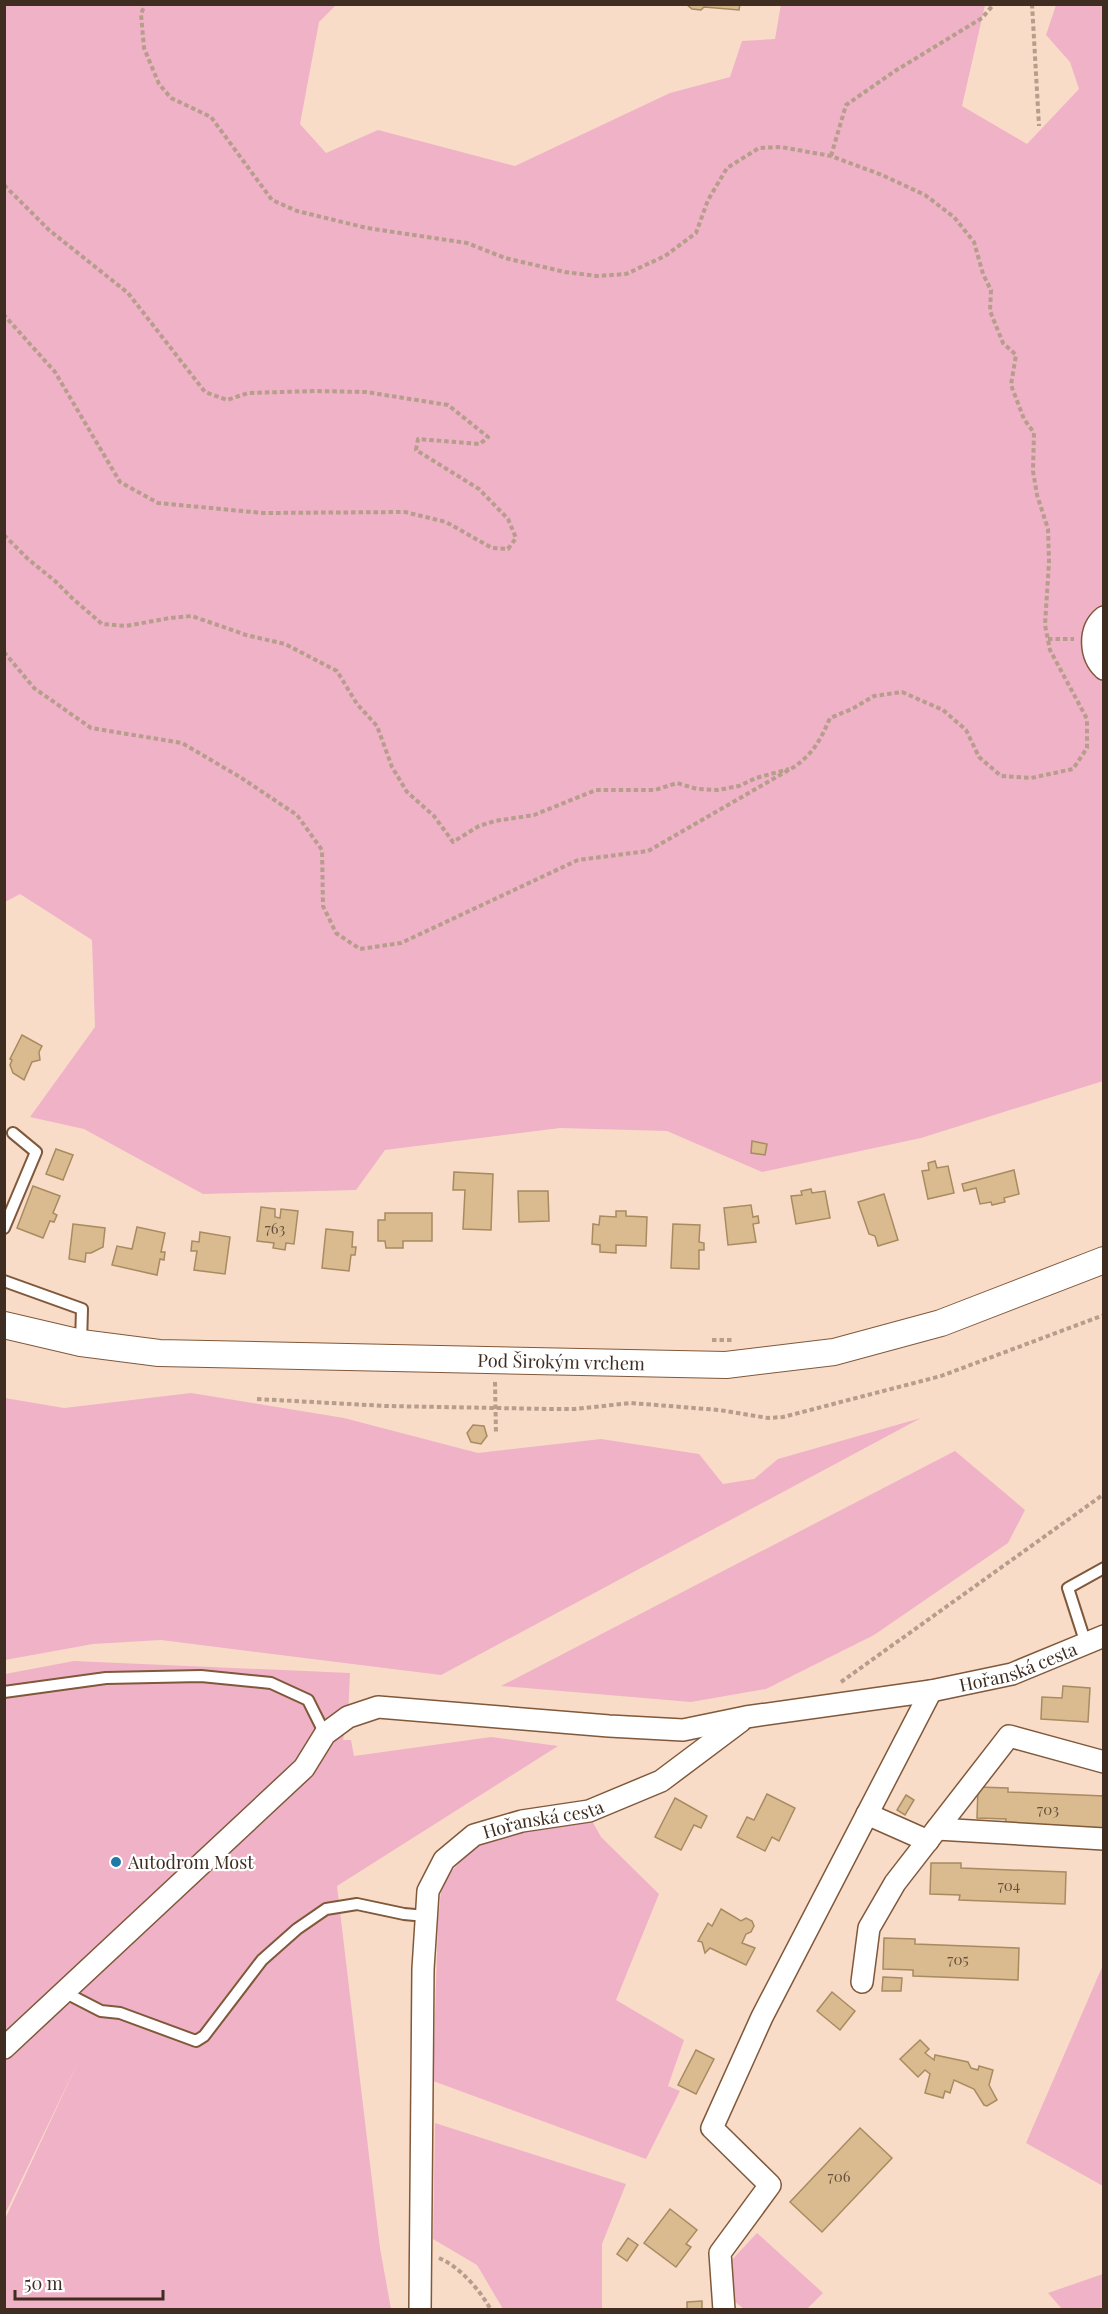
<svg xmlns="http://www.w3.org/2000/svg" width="1108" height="2314" font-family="'Playfair Display',serif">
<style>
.green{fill:#f0b2c7}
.building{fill:#dabb8f;stroke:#a88b60;stroke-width:1.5}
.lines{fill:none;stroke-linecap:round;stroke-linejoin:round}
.service-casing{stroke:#80583a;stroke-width:14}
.minor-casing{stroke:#80583a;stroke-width:24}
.tertiary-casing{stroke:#80583a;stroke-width:28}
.path{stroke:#b69d8c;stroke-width:4;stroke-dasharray:4.5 3;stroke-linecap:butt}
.service{stroke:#fff;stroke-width:10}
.minor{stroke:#fff;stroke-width:21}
.tertiary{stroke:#fff;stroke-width:26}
.poi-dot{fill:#207aa8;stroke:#fff;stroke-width:2}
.labels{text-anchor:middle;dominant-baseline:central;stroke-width:4.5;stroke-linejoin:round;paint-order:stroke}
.number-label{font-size:15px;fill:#66503c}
.street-label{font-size:18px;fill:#3f2d21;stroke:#fff}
.poi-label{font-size:18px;fill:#3f2d21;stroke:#fff;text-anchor:start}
</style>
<rect width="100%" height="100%" fill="#f8dcc8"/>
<!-- green -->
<g class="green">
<path d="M 781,4 L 985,5 L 962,106 L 1027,144 L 1079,89 L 1070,62 L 1046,35 L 1056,5 L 1103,5 L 1103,1081 L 921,1138 L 762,1172 L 667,1131 L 560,1128 L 385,1150 L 356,1190 L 203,1194 L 84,1129 L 30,1117 L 95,1027 L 92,940 L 20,894 L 5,902 L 5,5 L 336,5 L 319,22 L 300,124 L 326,153 L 378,130 L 515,166 L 670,93 L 730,77 L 742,41 L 775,39 Z"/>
<path d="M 191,1393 L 344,1418 L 478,1453 L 601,1439 L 699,1454 L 723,1484 L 754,1479 L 778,1459 L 921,1418 L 441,1675 L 161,1640 L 93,1644 L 5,1660 L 5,1398 L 64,1408 Z"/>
<path d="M 955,1451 L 1025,1510 L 1008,1543 L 874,1635 L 766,1689 L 691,1702 L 501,1686 Z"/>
<path d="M 74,1661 L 350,1673 L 348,1717 L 343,1740 L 351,1740 L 354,1756 L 491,1737 L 558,1746 L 337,1886 L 380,2248 L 391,2309 L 5,2309 L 5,2219 L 79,2060 L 5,2214 L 5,1674 Z"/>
<path d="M 591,1819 L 601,1837 L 659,1894 L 616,2000 L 684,2040 L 668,2086 L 680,2091 L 646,2159 L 433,2081 L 438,1919 L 442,1882 L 479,1840 Z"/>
<path d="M 1103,1965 L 1104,2186 L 1103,2186 L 1026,2143 Z"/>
<path d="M 435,2123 L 626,2184 L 602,2244 L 602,2309 L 503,2309 L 477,2265 L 433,2239 Z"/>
<path d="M 757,2233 L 823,2293 L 807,2309 L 744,2309 L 730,2298 L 725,2267 Z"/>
<path d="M 1103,2274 L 1103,2309 L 1062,2309 L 1048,2293 Z"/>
</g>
<!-- building -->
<g class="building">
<path d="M 686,4 L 740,4 L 739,10 L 704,7 L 701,10 L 692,9 Z"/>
<path d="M 22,1035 L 42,1046 L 39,1052 L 40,1060 L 32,1062 L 24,1080 L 13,1073 L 10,1065 L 12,1060 L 10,1059 Z"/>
<path d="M 752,1141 L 767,1144 L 765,1155 L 751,1153 Z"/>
<path d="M 56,1149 L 73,1155 L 63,1180 L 46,1174 Z"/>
<path d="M 935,1161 L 937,1168 L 948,1166 L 954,1193 L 928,1199 L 922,1171 L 929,1170 L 928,1163 Z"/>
<path d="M 1014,1170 L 1019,1194 L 1004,1198 L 1005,1202 L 992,1205 L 991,1202 L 980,1204 L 976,1188 L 964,1191 L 962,1184 Z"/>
<path d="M 454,1172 L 493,1174 L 491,1230 L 463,1229 L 465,1190 L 453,1190 Z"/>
<path d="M 33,1186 L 60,1196 L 53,1213 L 57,1215 L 54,1222 L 50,1221 L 43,1238 L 17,1228 Z"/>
<path d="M 811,1189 L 812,1193 L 825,1191 L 830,1218 L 796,1224 L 791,1196 L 802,1195 L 801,1191 Z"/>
<path d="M 518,1191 L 548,1191 L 549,1221 L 519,1222 Z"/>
<path d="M 884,1194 L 898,1240 L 878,1246 L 875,1236 L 869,1234 L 858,1202 Z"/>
<path d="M 751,1205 L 753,1217 L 758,1216 L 759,1223 L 753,1224 L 756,1242 L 728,1245 L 724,1208 Z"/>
<path d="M 261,1207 L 275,1209 L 275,1217 L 280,1218 L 281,1209 L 298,1211 L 294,1244 L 286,1243 L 285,1250 L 273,1248 L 274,1243 L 257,1241 Z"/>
<path d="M 616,1211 L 626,1211 L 626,1216 L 647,1217 L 646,1246 L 616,1245 L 616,1253 L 600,1252 L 600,1245 L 592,1244 L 593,1224 L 599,1225 L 600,1216 L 616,1217 Z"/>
<path d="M 385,1213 L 432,1213 L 432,1241 L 403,1241 L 403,1248 L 386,1248 L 385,1241 L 378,1241 L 378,1220 L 385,1220 Z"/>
<path d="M 73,1224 L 105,1228 L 103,1247 L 91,1253 L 86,1253 L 85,1262 L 69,1259 Z"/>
<path d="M 673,1224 L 700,1225 L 699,1242 L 704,1243 L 704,1250 L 699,1250 L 699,1269 L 671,1268 Z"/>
<path d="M 137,1227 L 165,1233 L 161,1252 L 165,1252 L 164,1260 L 160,1259 L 157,1275 L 112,1265 L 117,1246 L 132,1249 Z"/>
<path d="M 326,1229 L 353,1232 L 352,1247 L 356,1247 L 355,1255 L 351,1255 L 349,1271 L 322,1268 Z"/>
<path d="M 200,1232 L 230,1237 L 225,1274 L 194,1270 L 197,1251 L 191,1251 L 192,1241 L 199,1242 Z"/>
<path d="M 473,1425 L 484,1426 L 487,1436 L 481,1444 L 471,1442 L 467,1433 Z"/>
<path d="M 1063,1686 L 1090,1688 L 1088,1722 L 1041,1719 L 1042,1697 L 1062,1698 Z"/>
<path d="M 978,1787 L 1008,1788 L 1008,1792 L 1104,1796 L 1104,1828 L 1005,1824 L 1006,1819 L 977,1818 Z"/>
<path d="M 767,1794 L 795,1808 L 779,1841 L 772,1837 L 765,1851 L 737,1837 L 747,1817 L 754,1820 Z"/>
<path d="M 906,1795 L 914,1800 L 905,1815 L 897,1810 Z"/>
<path d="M 675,1798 L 707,1816 L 701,1828 L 694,1825 L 681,1850 L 655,1837 Z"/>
<path d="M 931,1863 L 961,1863 L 961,1868 L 1066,1872 L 1065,1904 L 959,1900 L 960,1895 L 930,1894 Z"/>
<path d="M 721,1909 L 741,1921 L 746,1918 L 752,1921 L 754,1926 L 751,1932 L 746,1934 L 742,1943 L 755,1948 L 746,1965 L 710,1948 L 705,1953 L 702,1942 L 698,1941 L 708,1923 L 712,1926 Z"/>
<path d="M 884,1938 L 915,1939 L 915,1944 L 1019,1948 L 1018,1980 L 913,1976 L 913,1970 L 883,1969 Z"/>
<path d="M 883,1977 L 902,1978 L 901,1991 L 882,1991 Z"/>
<path d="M 832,1992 L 855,2011 L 840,2030 L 817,2011 Z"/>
<path d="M 920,2040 L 929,2049 L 925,2053 L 934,2060 L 935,2055 L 968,2062 L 971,2068 L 978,2070 L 979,2066 L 993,2070 L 989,2085 L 997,2100 L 987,2106 L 984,2105 L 974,2089 L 954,2080 L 950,2093 L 945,2091 L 943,2098 L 925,2093 L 930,2074 L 925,2070 L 918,2077 L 900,2059 Z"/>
<path d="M 696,2050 L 714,2059 L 696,2094 L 678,2085 Z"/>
<path d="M 860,2128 L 892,2158 L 822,2232 L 790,2202 Z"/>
<path d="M 670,2209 L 697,2230 L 686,2244 L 691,2247 L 676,2267 L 644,2243 Z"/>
<path d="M 628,2238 L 638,2245 L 627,2261 L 617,2254 Z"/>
<path d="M 702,2301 L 702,2310 L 687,2310 L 687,2302 Z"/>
</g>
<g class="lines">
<!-- service casing -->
<g class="service-casing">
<g id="service">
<path d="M 4,1228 L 36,1152 L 13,1133"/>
<path d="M 4,1281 L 82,1309 L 81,1343"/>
<path d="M 1086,1644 L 1068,1588 L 1104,1568"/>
<path d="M 4,1692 L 106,1678 L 201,1676 L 271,1683 L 308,1700 L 325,1734"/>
<path d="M 64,1992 L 101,2011 L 120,2013 L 196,2041 L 204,2036 L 262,1960 L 297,1929 L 326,1909 L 357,1904 L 404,1914 L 426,1916"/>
</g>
</g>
<!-- minor casing -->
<g class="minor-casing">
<g id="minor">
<path d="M 1104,617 C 1088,630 1090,656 1104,669"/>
<path d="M 867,1814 L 928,1841"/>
<path d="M 937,1829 L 1104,1839"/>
<path d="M 862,1982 L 869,1928 L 895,1883 L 1009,1736 L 1104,1762"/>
<path id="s1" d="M 4,2048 L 304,1768 L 325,1734 L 348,1717 L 378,1707 L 609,1726 L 683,1730 L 746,1717 L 931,1691 L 1012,1674 L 1104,1636"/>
<path id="s2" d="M 420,2310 L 423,1969 L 428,1891 L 444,1860 L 474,1835 L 522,1821 L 589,1811 L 661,1781 L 741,1721"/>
<path d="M 724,2310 L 720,2253 L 770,2185 L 712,2128 L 762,2017 L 931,1691"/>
</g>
</g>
<!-- tertiary casing -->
<g class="tertiary-casing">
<g id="tertiary">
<path id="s3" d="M 4,1325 L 81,1343 L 159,1353 L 726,1365 L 834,1352 L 941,1323 L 1104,1260"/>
</g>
</g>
<!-- path -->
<g class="path">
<path d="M 1032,4 L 1039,126"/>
<path d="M 831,156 L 846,105 L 895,71 L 982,18 L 994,4"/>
<path d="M 4,185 L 49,230 L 128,293 L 205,392 L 227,400 L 248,393 L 315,391 L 366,392 L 448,405 L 488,437 L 480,444 L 418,439 L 416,450 L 479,489 L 508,519 L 516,538 L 508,549 L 492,548 L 446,522 L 405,512 L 263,513 L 158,503 L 120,482 L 55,372 L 4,315"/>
<path d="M 4,535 L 28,559 L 55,581 L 72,598 L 102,624 L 126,626 L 170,618 L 192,616 L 246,635 L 285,644 L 337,671 L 357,704 L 377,726 L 392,767 L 407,792 L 434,816 L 453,842 L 479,826 L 495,821 L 534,815 L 596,790 L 655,790 L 677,783 L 697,789 L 718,790 L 739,786 L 756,778 L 789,769"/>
<path d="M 1048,639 L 1074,639"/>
<path d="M 4,652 L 34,688 L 91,728 L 182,743 L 240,777 L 297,815 L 322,850 L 323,906 L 336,933 L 360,949 L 401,943 L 578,860 L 648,851 L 794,767 C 813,754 821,739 830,718 L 852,709 L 874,696 L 902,692 L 943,710 L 966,730 L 979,757 L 1001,776 L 1031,778 L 1073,769 L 1087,748 L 1087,719 L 1050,650 L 1045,625 L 1049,562 L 1048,529 L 1037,495 L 1033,471 L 1034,433 L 1024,419 L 1011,385 L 1016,355 L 1003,343 L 990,311 L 991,290 L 983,274 L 974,242 L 954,217 L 925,195 L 882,175 L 831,156 L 781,147 L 759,148 L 727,168 L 708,200 L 696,233 L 665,256 L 626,274 L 597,276 L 565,272 L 505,258 L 467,243 L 367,228 L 297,211 L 272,200 L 211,117 L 171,98 L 159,84 L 144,48 L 141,14 L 145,4"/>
<path d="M 712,1340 L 734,1340"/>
<path d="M 495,1382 L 496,1434"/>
<path d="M 257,1399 L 386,1406 L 551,1409 L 575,1409 L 631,1403 L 719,1410 L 768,1418 L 783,1417 L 941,1376 L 1104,1315"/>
<path d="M 841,1682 L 1104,1494"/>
<path d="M 439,2258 C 460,2267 480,2290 491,2310"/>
</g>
<!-- service -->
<use href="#service" class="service"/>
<!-- minor -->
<use href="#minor" class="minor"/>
<!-- tertiary -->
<use href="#tertiary" class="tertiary"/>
</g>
<!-- markers -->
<circle class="poi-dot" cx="116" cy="1862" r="6"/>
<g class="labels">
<!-- number labels -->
<g class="number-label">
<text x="275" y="1228">763</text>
<text x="1048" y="1809">703</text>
<text x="1009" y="1885">704</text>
<text x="958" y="1959">705</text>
<text x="839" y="2176">706</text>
</g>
<!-- street labels -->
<g class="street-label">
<text stroke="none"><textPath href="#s3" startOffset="560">Pod Širokým vrchem</textPath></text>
<text stroke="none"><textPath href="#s1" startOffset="1158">Hořanská cesta</textPath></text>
<text stroke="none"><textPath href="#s2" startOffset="564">Hořanská cesta</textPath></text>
</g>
<!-- poi labels -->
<g class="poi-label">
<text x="128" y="1862">Autodrom Most</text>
</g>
</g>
<!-- border -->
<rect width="1108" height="2314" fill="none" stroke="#3f2d21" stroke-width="12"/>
<!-- scale -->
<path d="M15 2290v9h148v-9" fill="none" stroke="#3f2d21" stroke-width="3"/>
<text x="24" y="2290" font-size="18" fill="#3f2d21" stroke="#ffffff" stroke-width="4.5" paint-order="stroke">50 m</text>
</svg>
